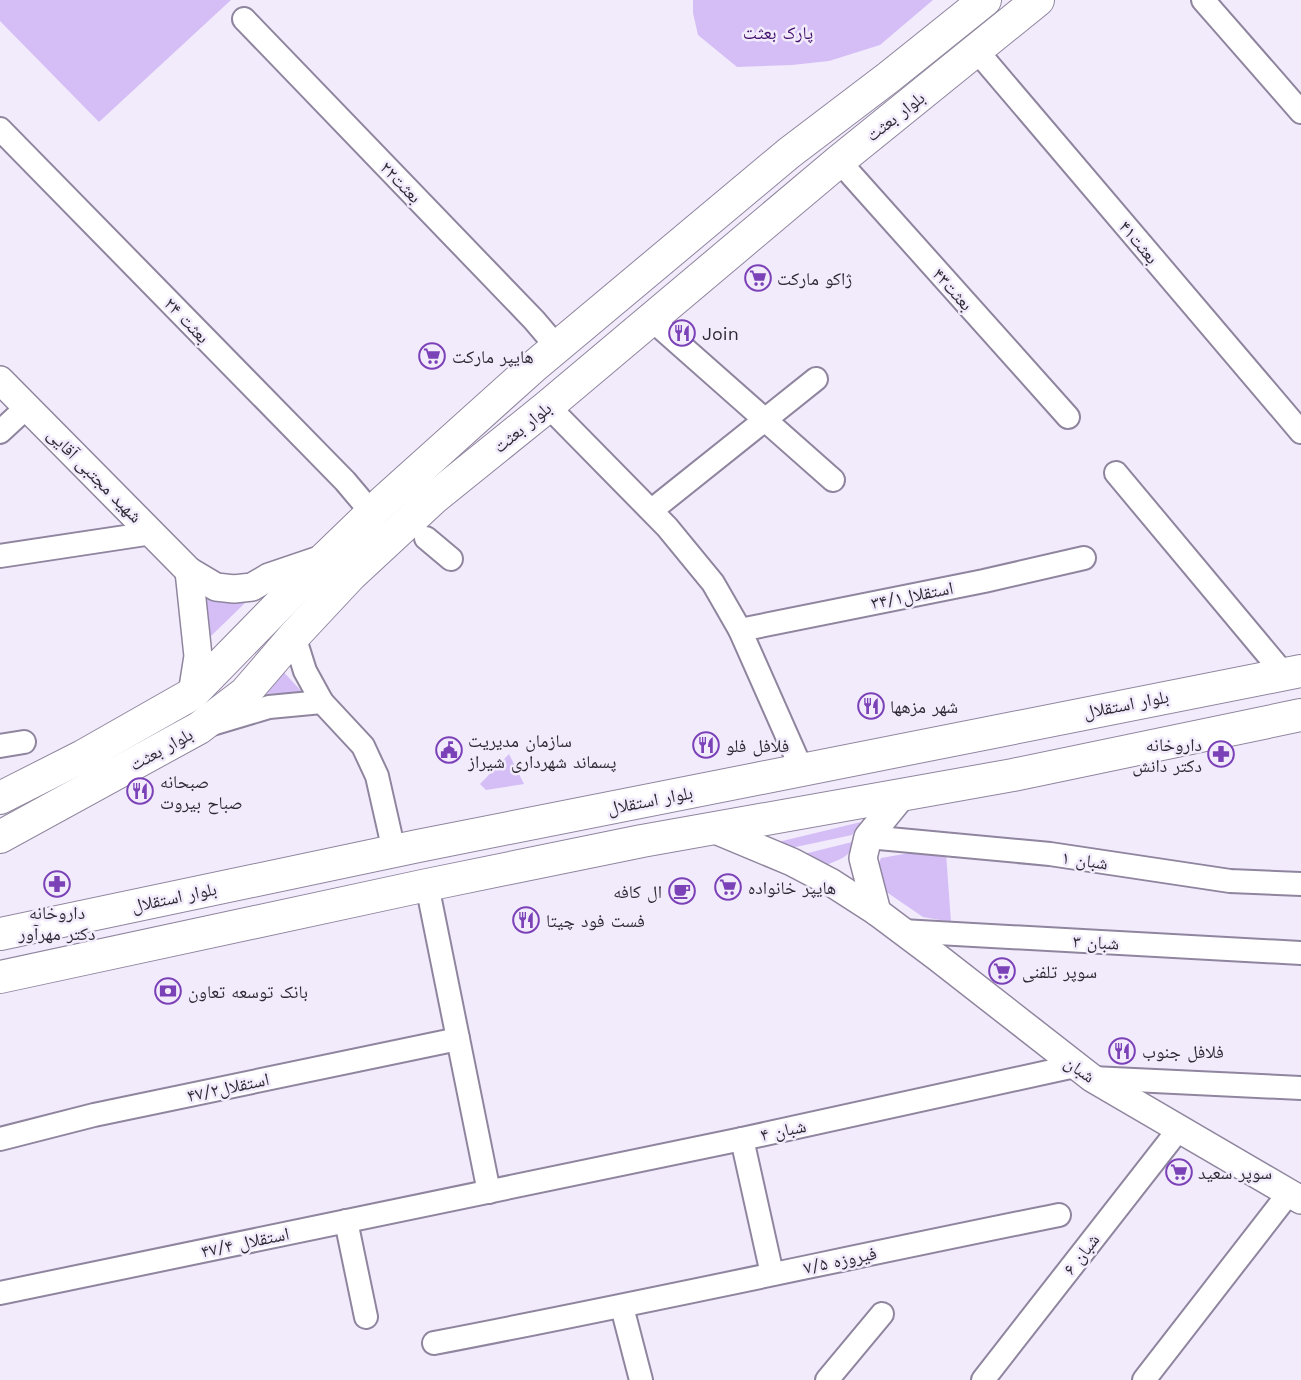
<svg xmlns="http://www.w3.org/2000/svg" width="1301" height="1380" font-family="'Work Sans','Noto Naskh Arabic',sans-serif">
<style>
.green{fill:#d5bef6}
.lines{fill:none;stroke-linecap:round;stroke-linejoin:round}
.minor-casing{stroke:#8f859e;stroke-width:26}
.tertiary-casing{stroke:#8f859e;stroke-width:30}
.secondary-casing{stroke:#8f859e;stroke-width:34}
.minor{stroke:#fff;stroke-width:22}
.tertiary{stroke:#fff;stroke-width:27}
.secondary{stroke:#fff;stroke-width:32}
.labels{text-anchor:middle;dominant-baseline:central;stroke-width:5;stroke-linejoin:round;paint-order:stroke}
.park-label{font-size:18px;fill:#42106c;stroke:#f2ebfc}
.street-label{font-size:18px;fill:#2e2a34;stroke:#f2ebfc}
.poi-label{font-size:18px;fill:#2e2a34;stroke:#f2ebfc;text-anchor:start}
</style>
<rect width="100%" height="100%" fill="#f2ebfc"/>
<!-- green -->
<g class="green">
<path d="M 0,0 L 231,0 L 99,122 L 0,21 Z"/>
<path d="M 693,0 L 933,0 L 880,45 L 829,61 L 792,65 L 737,67 L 698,35 L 693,13 Z"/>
<path d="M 202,594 L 246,602 L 209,638 Z"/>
<path d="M 279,667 L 303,693 L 255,694 Z"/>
<path d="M 509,754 L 524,784 L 486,790 L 480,784 Z"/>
<path d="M 861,822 L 852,835 L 791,848 L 778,842 Z"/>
<path d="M 856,841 C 850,857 841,859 826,865 L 804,854 Z"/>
<path d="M 915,852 L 946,853 L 951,922 L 923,917 L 885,891 L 877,868 L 881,858 Z"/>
</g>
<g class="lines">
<!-- minor casing -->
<g class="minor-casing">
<g id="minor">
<path d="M 1203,0 L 1301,112"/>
<path d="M 244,19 L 534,320 L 557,347"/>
<path d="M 977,51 L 1301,432"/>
<path d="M 0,129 L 345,481 L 372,513"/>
<path d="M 839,161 L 1068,417"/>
<path d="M 651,319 L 833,480"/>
<path d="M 548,406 L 667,527 L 713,583 L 740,630 L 802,770"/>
<path d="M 0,432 L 27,407"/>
<path d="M 1116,473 L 1284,674"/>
<path d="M 652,510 L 816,379"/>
<path d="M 426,538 L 451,559"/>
<path d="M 0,556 L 152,533"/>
<path d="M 740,630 L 984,581 L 1084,558"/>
<path d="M 294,636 L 305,671 L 322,702 L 363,746 L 377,776 L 394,851"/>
<path d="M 212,724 L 269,707 L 322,702"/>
<path d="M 0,746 L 24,742"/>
<path d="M 868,837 L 1050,854 L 1230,881 L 1301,884"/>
<path d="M 427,885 L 489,1192"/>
<path d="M 902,931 L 1301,953"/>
<path d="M 1092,1078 L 1301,1088"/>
<path d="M 0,1139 L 94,1115 L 458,1039"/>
<path d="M 742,1139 L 772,1274"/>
<path d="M 346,1221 L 366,1317"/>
<path d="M 0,1293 L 742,1139 L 1075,1066"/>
<path d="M 622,1307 L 641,1380"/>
<path d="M 434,1343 C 643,1303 851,1257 1059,1215"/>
<path d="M 827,1380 L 882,1314"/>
<path d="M 983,1380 L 1179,1129"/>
<path d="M 1144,1380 L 1289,1193"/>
</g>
</g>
<!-- tertiary casing -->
<g class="tertiary-casing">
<g id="tertiary">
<path d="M 0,380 L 189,571"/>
<path d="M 192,694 L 198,656 L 189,571 L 216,587 L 234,589 L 252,587 L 269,577 L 325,558"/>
<path d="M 713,829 L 792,862 L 832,883 L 877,912 L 937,957 L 1092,1078 L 1301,1200"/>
<path d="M 877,912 L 863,858 L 868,837 L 904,793"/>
</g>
</g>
<!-- secondary casing -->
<g class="secondary-casing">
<g id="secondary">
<path d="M 0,798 L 83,756 L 192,694 L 325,558 L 383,502 L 532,368 L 789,153 L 889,77 L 985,0"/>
<path d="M 0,837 L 199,728 L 245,693 L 294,636 L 351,575 L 434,498 L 548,406 L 839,161 L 1038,0"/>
<path d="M 0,934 L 418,846 L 1301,671"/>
<path d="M 0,977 L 427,885 L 642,841 L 1013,775 L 1301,715"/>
</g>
</g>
<!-- minor -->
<use href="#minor" class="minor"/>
<!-- tertiary -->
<use href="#tertiary" class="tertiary"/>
<!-- secondary -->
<use href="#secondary" class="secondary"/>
</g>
<!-- icons -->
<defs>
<g id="supermarket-ring" transform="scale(1.35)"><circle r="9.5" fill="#f2ebfc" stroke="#7b41b7" stroke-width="1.5"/><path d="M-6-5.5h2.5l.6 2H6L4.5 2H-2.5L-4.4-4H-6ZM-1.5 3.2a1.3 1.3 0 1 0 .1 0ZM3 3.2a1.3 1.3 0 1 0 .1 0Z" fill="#7b41b7"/></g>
<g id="restaurant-ring" transform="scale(1.35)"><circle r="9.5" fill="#f2ebfc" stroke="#7b41b7" stroke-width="1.5"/><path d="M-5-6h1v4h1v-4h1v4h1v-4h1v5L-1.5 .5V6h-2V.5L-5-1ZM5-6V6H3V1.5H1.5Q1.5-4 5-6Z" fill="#7b41b7"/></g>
<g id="civic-ring" transform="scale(1.35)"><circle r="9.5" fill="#f2ebfc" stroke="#7b41b7" stroke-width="1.5"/><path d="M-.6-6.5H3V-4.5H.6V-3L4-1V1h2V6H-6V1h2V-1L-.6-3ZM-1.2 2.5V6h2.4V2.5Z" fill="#7b41b7"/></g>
<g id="pharmacy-ring" transform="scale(1.35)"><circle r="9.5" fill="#f2ebfc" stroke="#7b41b7" stroke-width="1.5"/><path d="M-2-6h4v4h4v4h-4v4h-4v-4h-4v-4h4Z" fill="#7b41b7"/></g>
<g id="cafe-ring" transform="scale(1.35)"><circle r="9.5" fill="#f2ebfc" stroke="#7b41b7" stroke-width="1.5"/><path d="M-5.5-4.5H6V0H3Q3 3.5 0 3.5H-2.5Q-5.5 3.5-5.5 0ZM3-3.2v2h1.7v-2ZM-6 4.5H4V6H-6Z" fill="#7b41b7"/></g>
<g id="bank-ring" transform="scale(1.35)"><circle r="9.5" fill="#f2ebfc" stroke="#7b41b7" stroke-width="1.5"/><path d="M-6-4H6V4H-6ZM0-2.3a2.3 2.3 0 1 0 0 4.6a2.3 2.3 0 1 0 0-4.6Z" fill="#7b41b7"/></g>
</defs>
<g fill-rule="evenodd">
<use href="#supermarket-ring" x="758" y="278"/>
<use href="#restaurant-ring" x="682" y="333"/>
<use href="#supermarket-ring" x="432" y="356"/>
<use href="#restaurant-ring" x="871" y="706"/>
<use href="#restaurant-ring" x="706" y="745"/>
<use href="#civic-ring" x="449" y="750"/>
<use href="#pharmacy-ring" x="1221" y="754"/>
<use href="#restaurant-ring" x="140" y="791"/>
<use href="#pharmacy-ring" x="57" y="884"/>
<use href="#supermarket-ring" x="728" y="887"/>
<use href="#cafe-ring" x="682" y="891"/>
<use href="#restaurant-ring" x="526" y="920"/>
<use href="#supermarket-ring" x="1002" y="971"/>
<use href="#bank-ring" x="168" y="991"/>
<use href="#restaurant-ring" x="1122" y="1051"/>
<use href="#supermarket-ring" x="1179" y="1172"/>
</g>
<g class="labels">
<!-- park labels -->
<g class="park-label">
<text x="778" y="32">پارک بعثت</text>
</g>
<!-- street labels -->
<g class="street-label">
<text transform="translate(895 116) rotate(-38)">بلوار بعثت</text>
<text transform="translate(401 182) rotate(46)">بعثت۲۲</text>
<text transform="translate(1139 242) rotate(50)">بعثت۴۱</text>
<text transform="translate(953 289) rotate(48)">بعثت۴۳</text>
<text transform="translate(187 320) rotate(46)">بعثت ۲۴</text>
<text transform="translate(522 427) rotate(-39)">بلوار بعثت</text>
<text transform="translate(95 475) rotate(45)">شهید مجتبی آقایی</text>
<text transform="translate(912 595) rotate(-11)">استقلال۳۴/۱</text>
<text transform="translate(1126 704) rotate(-11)">بلوار استقلال</text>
<text transform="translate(161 749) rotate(-29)">بلوار بعثت</text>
<text transform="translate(650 800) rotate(-11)">بلوار استقلال</text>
<text transform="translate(1085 860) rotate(8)">۱ شبان</text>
<text transform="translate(174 897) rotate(-12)">بلوار استقلال</text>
<text transform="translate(1096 942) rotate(3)">۳ شبان</text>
<text transform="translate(1080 1069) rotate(35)">شبان</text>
<text transform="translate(228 1087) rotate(-12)">استقلال۴۷/۲</text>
<text transform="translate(783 1130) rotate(-12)">۴ شبان</text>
<text transform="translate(245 1242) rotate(-12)">۴۷/۴ استقلال</text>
<text transform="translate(1081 1254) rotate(-52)">۶ شبان</text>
<text transform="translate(840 1260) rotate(-12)">۷/۵ فیروزه</text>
</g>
<!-- poi labels -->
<g class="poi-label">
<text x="777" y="278">ژاکو مارکت</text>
<text x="702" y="333">Join</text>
<text x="452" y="356">هایپر مارکت</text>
<text x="890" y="706">شهر مزهها</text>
<text x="468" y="740">سازمان مدیریت<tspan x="468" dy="21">پسماند شهرداری شیراز</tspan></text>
<text x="1202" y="744" text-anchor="end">داروخانه<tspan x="1202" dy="21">دکتر دانش</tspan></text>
<text x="726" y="745">فلافل فلو</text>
<text x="160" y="781">صبحانه<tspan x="160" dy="21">صباح بیروت</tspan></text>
<text x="748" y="887">هایپر خانواده</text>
<text x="662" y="891" text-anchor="end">ال کافه</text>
<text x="57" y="912" text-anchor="middle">داروخانه<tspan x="57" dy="21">دکتر مهرآور</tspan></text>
<text x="546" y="920">فست فود چیتا</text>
<text x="1022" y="971">سوپر تلفنی</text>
<text x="188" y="991">بانک توسعه تعاون</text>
<text x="1142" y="1051">فلافل جنوب</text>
<text x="1198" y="1172">سوپر سعید</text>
</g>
</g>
</svg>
